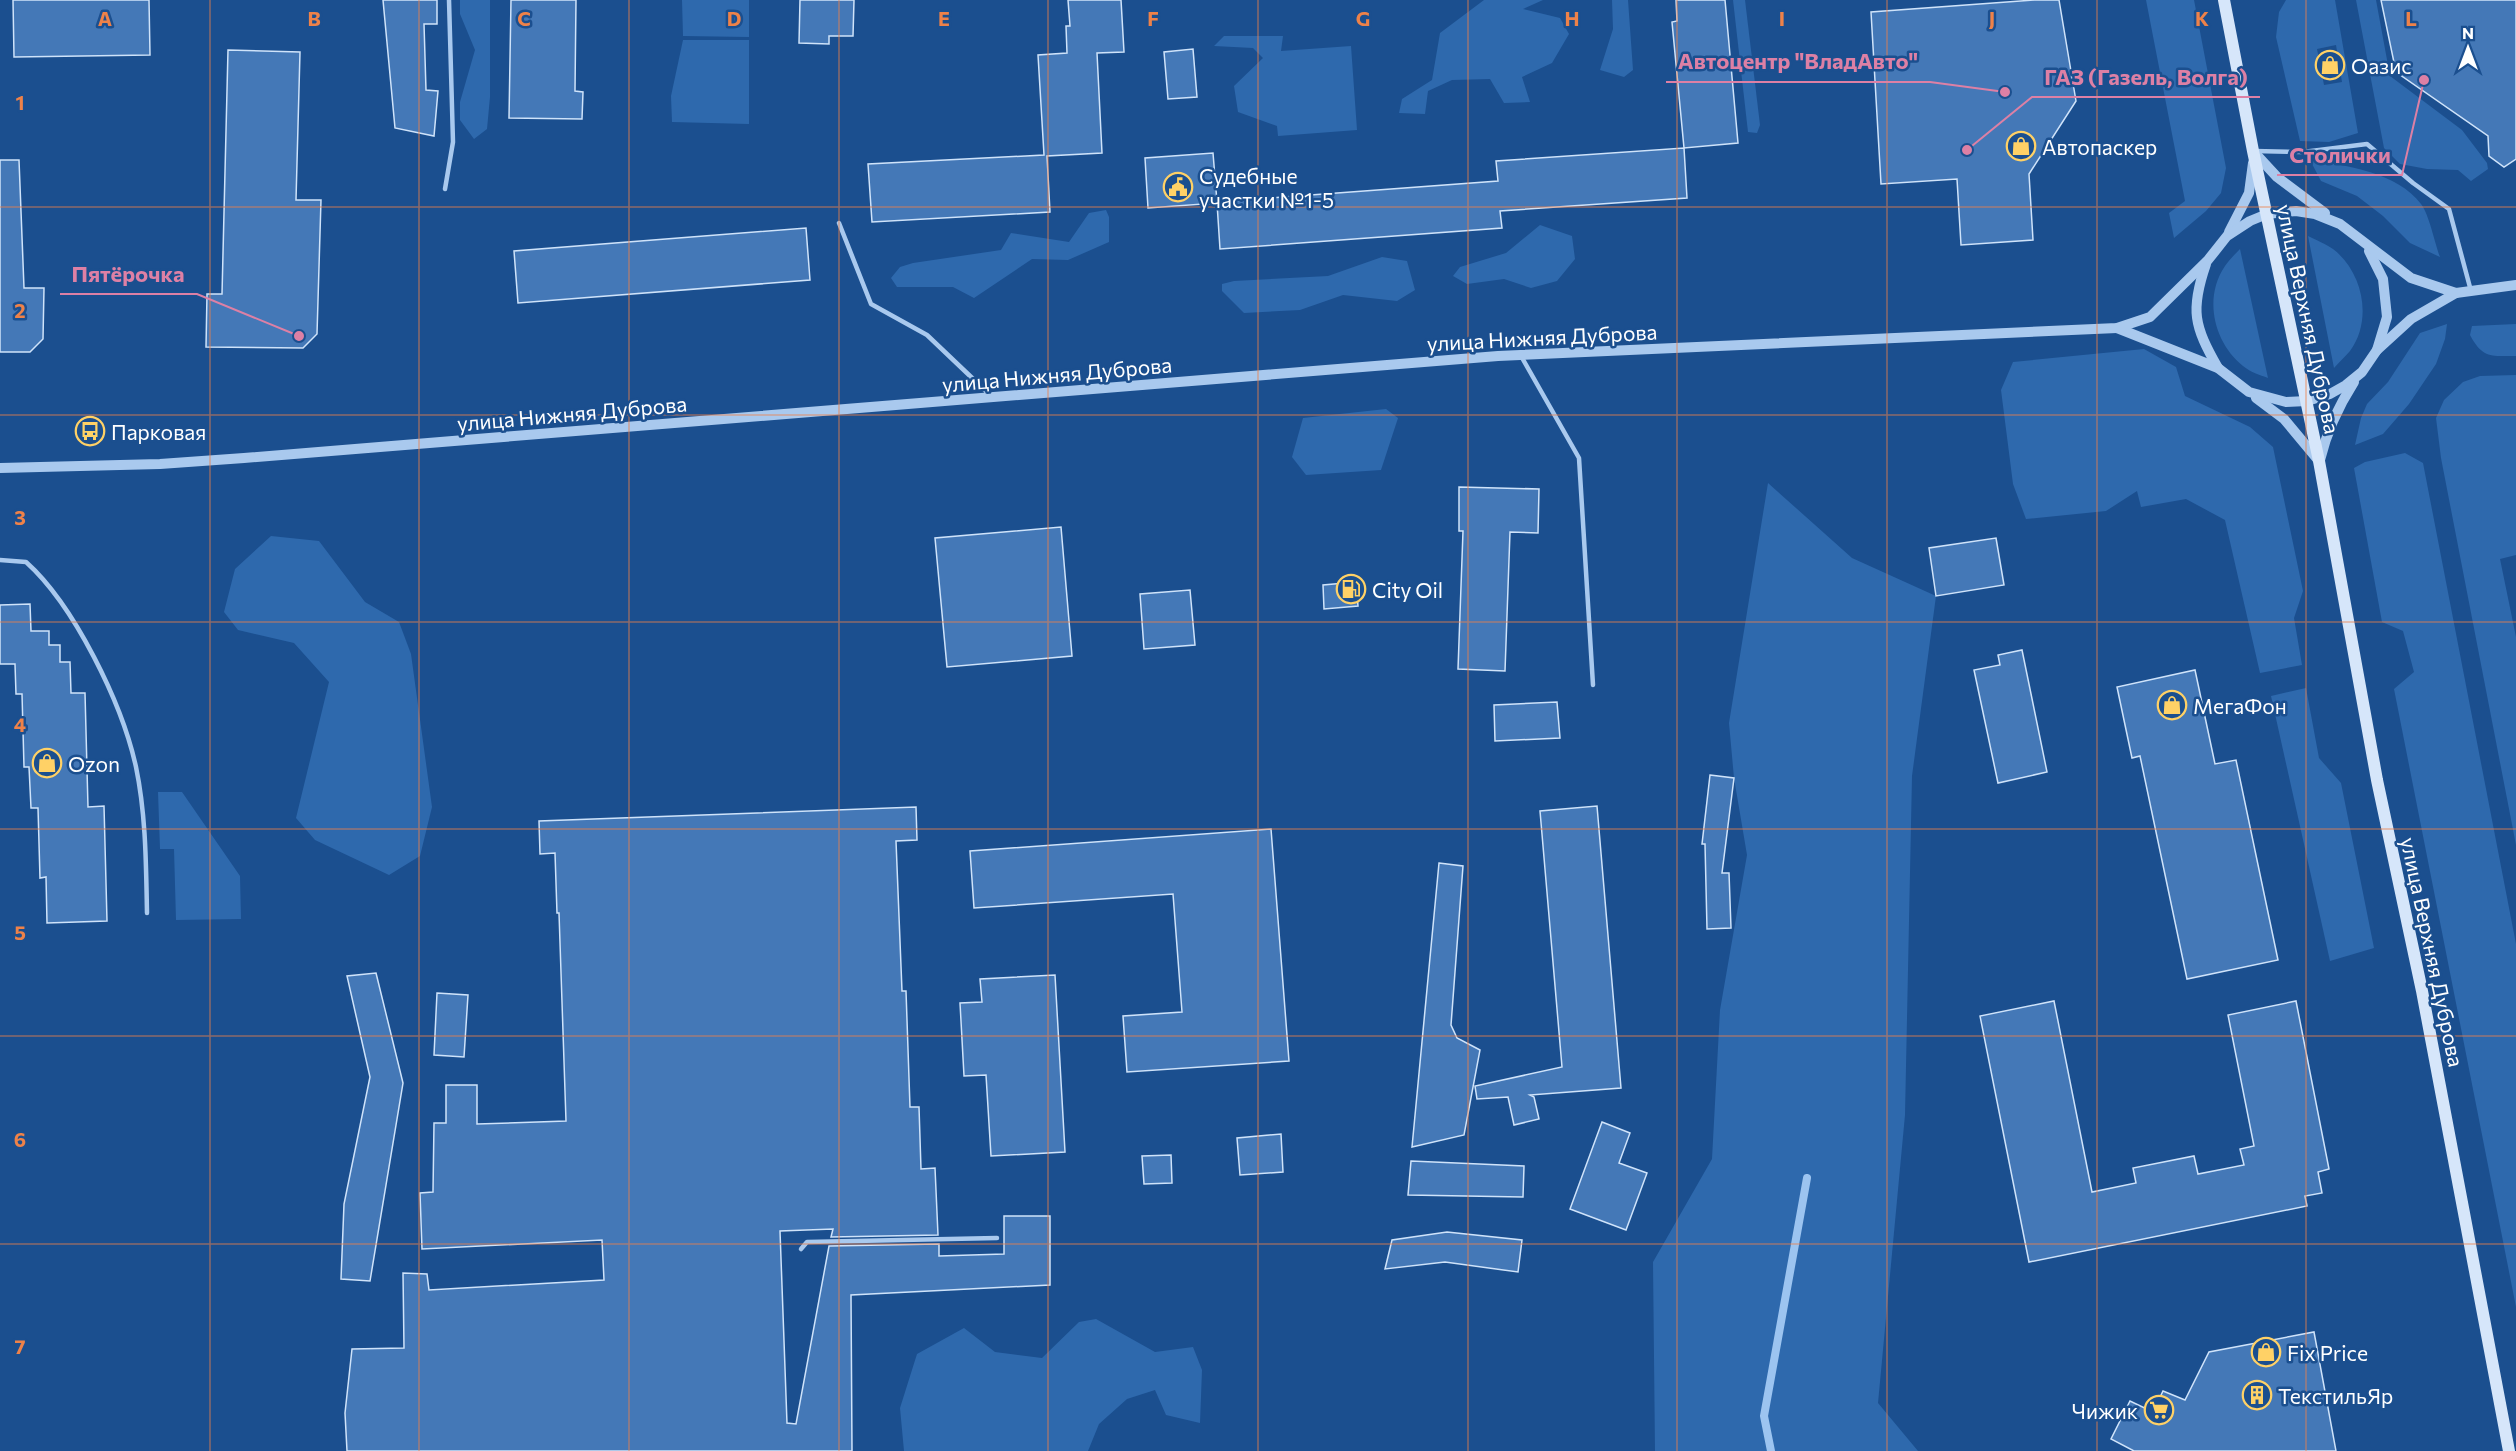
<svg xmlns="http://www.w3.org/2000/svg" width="2516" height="1451" font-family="Commissioner,sans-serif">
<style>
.green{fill:#2e69ad;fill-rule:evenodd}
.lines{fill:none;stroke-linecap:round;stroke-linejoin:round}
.stream{stroke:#9cc4f0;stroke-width:8}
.building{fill:#4478b7;stroke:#cfe3fa;stroke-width:1.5}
.service{stroke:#a9c9ee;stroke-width:4.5}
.tertiary{stroke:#a9c9ee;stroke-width:10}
.secondary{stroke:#d6e6fa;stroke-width:12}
.grid{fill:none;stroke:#ee8249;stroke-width:1.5;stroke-opacity:0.55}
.labels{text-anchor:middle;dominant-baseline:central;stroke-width:5;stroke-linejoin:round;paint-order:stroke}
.poi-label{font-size:21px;fill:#fff;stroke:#1b4f8f;text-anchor:start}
.street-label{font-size:21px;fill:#fff;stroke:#1b4f8f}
.grid-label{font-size:20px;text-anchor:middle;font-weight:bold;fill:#ee8249;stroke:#1b4f8f;stroke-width:5;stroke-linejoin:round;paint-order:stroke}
.leader{fill:none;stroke:#dd80a5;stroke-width:2}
.callout-dot{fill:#dd80a5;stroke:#1b4f8f;stroke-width:2}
.callout-label{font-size:22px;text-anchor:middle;font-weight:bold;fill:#dd80a5;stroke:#1b4f8f;stroke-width:5;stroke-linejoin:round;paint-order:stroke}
</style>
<rect width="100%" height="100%" fill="#1b4f8f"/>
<!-- green -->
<g class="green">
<path d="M 460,0 L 490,0 L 490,97 L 487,129 L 474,139 L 460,120 L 460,102 L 475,50 L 460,14 Z"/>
<path d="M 682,0 L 749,0 L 749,37 L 683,36 Z"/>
<path d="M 1484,0 L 1543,0 L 1523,9 L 1560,18 L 1569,34 L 1552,63 L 1522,77 L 1530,102 L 1504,103 L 1490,79 L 1452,80 L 1428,91 L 1425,114 L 1399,113 L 1402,99 L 1432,80 L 1440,33 Z"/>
<path d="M 1612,0 L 1628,0 L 1633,70 L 1624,77 L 1600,70 L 1613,29 Z"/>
<path d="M 1733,0 L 1745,0 L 1760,125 L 1757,133 L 1748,132 Z"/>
<path d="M 2146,0 L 2194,0 L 2226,168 L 2221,193 L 2206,211 L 2174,238 L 2169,213 L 2185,201 Z"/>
<path d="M 2286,0 L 2335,0 L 2358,133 L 2329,142 L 2300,141 L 2276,37 L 2279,12 ZM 2336,45 L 2342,82 L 2324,85 L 2317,49 Z"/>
<path d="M 2356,0 L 2376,0 L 2390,76 L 2462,130 L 2487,163 L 2488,169 L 2471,181 L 2458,170 L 2427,169 L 2400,164 L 2384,148 Z"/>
<path d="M 1224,36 L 1283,36 L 1281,51 L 1351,46 L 1357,130 L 1278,136 L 1277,126 L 1238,112 L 1234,86 L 1263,58 L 1253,48 L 1214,46 Z"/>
<path d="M 683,40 L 749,40 L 749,124 L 672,122 L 671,96 Z"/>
<path d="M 2310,160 C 2346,165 2398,173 2421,204 C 2429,214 2435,244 2440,257 L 2410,243 L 2383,216 L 2357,196 L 2321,181 Z"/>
<path d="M 1106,210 L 1109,217 L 1109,242 L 1068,260 L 1032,259 L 974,298 L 953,287 L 897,287 L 891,278 L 900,267 L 913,263 L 1001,250 L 1011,233 L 1069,242 L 1089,213 Z"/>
<path d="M 1540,225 L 1572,236 L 1575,259 L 1557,281 L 1531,288 L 1504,279 L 1467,284 L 1453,276 L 1460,267 L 1506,253 Z"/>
<path d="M 2308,236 C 2316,240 2326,244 2333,249 C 2363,272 2373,320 2350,351 C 2345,357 2339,362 2334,368 Z"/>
<path d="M 2240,249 L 2268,378 C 2260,375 2250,372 2243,366 C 2214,343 2203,298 2225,266 C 2229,260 2235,254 2240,249 Z"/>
<path d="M 1382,257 L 1407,261 L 1415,290 L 1397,301 L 1343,295 L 1300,310 L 1244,313 L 1222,291 L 1222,284 L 1234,281 L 1328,276 Z"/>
<path d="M 2447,324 L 2445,339 L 2436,364 L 2409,404 L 2383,434 L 2355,445 L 2361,418 L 2367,404 L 2388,382 L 2420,333 Z"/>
<path d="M 2516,324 L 2516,356 C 2491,356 2483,359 2470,335 L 2472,326 Z"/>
<path d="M 2144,349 L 2176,367 L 2185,396 L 2250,427 L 2273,447 L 2303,591 L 2294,618 L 2302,665 L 2260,673 L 2225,520 L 2186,499 L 2141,507 L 2137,491 L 2106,511 L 2026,519 L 2013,484 L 2001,390 L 2013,362 Z"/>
<path d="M 2516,375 L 2516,555 L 2500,559 L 2516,637 L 2516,845 L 2441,458 L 2436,418 L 2444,400 L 2463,382 L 2480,376 Z"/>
<path d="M 1386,409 L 1398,418 L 1381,470 L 1306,475 L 1292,457 L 1303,418 Z"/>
<path d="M 2405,453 L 2423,463 L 2516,944 L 2516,1307 L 2394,689 L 2414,672 L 2403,631 L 2382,622 L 2354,468 L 2365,462 Z"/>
<path d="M 1768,483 L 1852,558 L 1936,596 L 1912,776 L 1905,1115 L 1878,1403 L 1918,1451 L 1655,1451 L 1653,1262 L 1712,1159 L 1720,1010 L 1747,855 L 1734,778 L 1729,723 Z"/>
<path d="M 271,536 L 319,541 L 365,602 L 399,622 L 411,654 L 432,807 L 420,856 L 389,875 L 315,840 L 296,818 L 329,682 L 294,643 L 238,630 L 224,612 L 235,569 Z"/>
<path d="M 2306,688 L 2319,758 L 2341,783 L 2374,948 L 2330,961 L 2271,696 Z"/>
<path d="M 158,792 L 182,792 L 240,876 L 241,919 L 176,920 L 174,849 L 160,849 Z"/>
<path d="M 1096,1319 L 1155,1352 L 1193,1347 L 1202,1370 L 1200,1423 L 1166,1415 L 1155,1390 L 1127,1399 L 1099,1424 L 1088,1451 L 904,1451 L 900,1408 L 917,1354 L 964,1328 L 995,1352 L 1042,1358 L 1079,1322 Z"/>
</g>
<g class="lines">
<!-- stream -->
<path class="stream" d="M 1771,1451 L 1764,1416 L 1807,1178"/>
</g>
<!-- building -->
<g class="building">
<path d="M 13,0 L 149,0 L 150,55 L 14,57 Z"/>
<path d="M 383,0 L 437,0 L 437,24 L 424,24 L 426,90 L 438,91 L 434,136 L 395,128 Z"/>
<path d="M 511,0 L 576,0 L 575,91 L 583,92 L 582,119 L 509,118 Z"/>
<path d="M 800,0 L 854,0 L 853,36 L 829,36 L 829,44 L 799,43 Z"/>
<path d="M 1068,0 L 1121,0 L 1124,52 L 1097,53 L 1102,153 L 1047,156 L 1050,212 L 872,222 L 868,164 L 1044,155 L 1038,55 L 1067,53 L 1066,26 L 1070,26 Z"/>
<path d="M 1676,0 L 1725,0 L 1738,143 L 1684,148 L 1672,22 L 1677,21 Z"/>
<path d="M 2034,0 L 2059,0 L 2076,101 L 2029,174 L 2033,240 L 1961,245 L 1957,179 L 1881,184 L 1871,12 Z"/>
<path d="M 2381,0 L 2516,0 L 2516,159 L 2504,167 L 2489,156 L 2488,136 L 2396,72 Z"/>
<path d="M 1193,49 L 1197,97 L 1168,99 L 1164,52 Z"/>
<path d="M 228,50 L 300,52 L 296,200 L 321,200 L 317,334 L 303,348 L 206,347 L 207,294 L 222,294 Z"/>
<path d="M 1684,148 L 1687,198 L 1500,211 L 1502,228 L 1220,249 L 1217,203 L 1148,208 L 1145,158 L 1213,153 L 1217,202 L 1498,181 L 1496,161 Z"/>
<path d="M 0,160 L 19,160 L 24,288 L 44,288 L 43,339 L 30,352 L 0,352 Z"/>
<path d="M 806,228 L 810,280 L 518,303 L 514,251 Z"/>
<path d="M 1459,487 L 1539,489 L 1538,533 L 1510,532 L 1505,671 L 1458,669 L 1463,531 L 1459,531 Z"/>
<path d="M 1061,527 L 1072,656 L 947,667 L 935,538 Z"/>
<path d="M 1996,538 L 2004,585 L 1936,596 L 1929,548 Z"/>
<path d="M 1356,582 L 1358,606 L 1324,609 L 1323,585 Z"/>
<path d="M 1190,590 L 1195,645 L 1144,649 L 1140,594 Z"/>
<path d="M 30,604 L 31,631 L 49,631 L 49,645 L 60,645 L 60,662 L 70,662 L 71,693 L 85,693 L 88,807 L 104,806 L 107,921 L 47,923 L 46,877 L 40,878 L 38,808 L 31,808 L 29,767 L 24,767 L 22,694 L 16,694 L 15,664 L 0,664 L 0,605 Z"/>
<path d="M 2022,650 L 2047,772 L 1998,783 L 1974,670 L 2000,665 L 1998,655 Z"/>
<path d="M 2195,670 L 2215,764 L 2236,760 L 2278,960 L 2187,979 L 2140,756 L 2132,758 L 2117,687 Z"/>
<path d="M 1557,702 L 1560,738 L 1495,741 L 1494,705 Z"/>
<path d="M 1710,775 L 1734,778 L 1722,873 L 1729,873 L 1731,928 L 1707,929 L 1705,844 L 1702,844 Z"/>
<path d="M 1597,806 L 1621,1088 L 1530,1095 L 1534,1097 L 1539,1119 L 1514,1125 L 1508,1097 L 1477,1099 L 1475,1086 L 1562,1067 L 1540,811 Z"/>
<path d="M 916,807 L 917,840 L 896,841 L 902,991 L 906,991 L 910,1107 L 919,1107 L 921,1169 L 935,1168 L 938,1235 L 831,1237 L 833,1229 L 780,1231 L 787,1423 L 796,1424 L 829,1246 L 939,1244 L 939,1256 L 1004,1254 L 1004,1216 L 1050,1216 L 1050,1285 L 851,1295 L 852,1451 L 347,1451 L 345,1413 L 352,1349 L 404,1348 L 403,1273 L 427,1274 L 429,1290 L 604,1280 L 602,1240 L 422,1249 L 420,1193 L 433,1192 L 434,1123 L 446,1123 L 446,1085 L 477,1085 L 477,1124 L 566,1121 L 559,913 L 557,913 L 555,853 L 540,854 L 539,821 Z"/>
<path d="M 1271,829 L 1289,1061 L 1127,1072 L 1123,1016 L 1182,1012 L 1173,894 L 974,908 L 970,851 Z"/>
<path d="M 1439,863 L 1463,866 L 1451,1025 L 1457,1038 L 1480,1050 L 1464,1135 L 1412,1147 Z"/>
<path d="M 376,973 L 403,1083 L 370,1281 L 341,1279 L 344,1204 L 370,1077 L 347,976 Z"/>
<path d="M 1055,975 L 1065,1152 L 991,1156 L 986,1075 L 964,1076 L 960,1003 L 982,1002 L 980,979 Z"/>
<path d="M 437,993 L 468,995 L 464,1057 L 434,1055 Z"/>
<path d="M 2054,1001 L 2092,1192 L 2136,1183 L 2133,1168 L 2194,1156 L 2198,1174 L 2244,1165 L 2240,1149 L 2254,1146 L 2228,1015 L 2296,1001 L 2329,1169 L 2318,1172 L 2322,1193 L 2305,1196 L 2307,1206 L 2029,1262 L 1980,1016 Z"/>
<path d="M 1602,1122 L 1630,1133 L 1619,1163 L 1647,1173 L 1626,1230 L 1570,1209 Z"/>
<path d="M 1281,1134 L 1283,1172 L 1240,1175 L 1237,1138 Z"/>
<path d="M 1171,1155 L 1172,1183 L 1144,1184 L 1142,1156 Z"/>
<path d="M 1411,1161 L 1524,1166 L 1523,1197 L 1408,1195 Z"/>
<path d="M 1447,1232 L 1522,1240 L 1518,1272 L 1445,1262 L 1385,1269 L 1392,1240 Z"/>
<path d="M 2314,1332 L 2336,1451 L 2134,1451 L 2111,1439 L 2130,1401 L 2153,1412 L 2163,1391 L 2185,1400 L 2209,1352 Z"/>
</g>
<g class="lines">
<!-- service -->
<g class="service">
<path d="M 2254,151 L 2303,152 L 2367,144 L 2413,183 L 2449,209 L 2471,291"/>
<path d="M 445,189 L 453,142 L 449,0"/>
<path d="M 839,223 L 871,304 L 927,335 L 990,395"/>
<path d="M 1521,356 L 1579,458 L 1593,685"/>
<path d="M 0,560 L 26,562 C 74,605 122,703 136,767 C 146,815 146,864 147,913"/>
<path d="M 801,1249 L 807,1242 L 997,1238"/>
</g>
<!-- tertiary -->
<g class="tertiary">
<path d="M 2253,151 L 2277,177 L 2325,213"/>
<path d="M 2229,232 L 2249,193 L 2253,163"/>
<path d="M 2369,251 L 2383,279 L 2387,317 L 2377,350"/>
<path d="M 2206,264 C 2190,310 2194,326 2218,368"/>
<path d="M 2117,328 L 2218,368 L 2249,392 L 2286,402 L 2307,401 L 2330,394 L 2346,385 L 2362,372 L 2377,350 L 2411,319 L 2456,293 L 2516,285"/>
<path d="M 2256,398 L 2284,419 L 2319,461"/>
<path d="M 2320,460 C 2327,431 2338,407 2354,382"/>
<path d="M 0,468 L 160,464 L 244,458 L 1498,356 L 2117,328 L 2150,317 L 2208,260 L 2227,236 L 2250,221 L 2267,214 L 2296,211 L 2315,214 L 2340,224 L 2411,278 L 2456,293"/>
</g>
<!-- secondary -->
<path class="secondary" d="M 2224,0 L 2253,151 L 2319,461 L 2377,780 L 2422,991 L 2509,1451"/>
</g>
<!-- grid -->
<path class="grid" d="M 210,0 L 210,1451M 419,0 L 419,1451M 629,0 L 629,1451M 839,0 L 839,1451M 1048,0 L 1048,1451M 1258,0 L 1258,1451M 1468,0 L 1468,1451M 1677,0 L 1677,1451M 1887,0 L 1887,1451M 2097,0 L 2097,1451M 2306,0 L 2306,1451M 0,207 L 2516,207M 0,415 L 2516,415M 0,622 L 2516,622M 0,829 L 2516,829M 0,1036 L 2516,1036M 0,1244 L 2516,1244"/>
<!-- icons -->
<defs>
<g id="shop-ring" transform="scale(1.5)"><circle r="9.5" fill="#1b4f8f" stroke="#ffd166" stroke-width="1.5"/><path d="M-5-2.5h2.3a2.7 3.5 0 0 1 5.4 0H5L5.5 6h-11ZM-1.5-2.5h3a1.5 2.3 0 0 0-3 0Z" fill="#ffd166"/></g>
<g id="civic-ring" transform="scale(1.5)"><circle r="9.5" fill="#1b4f8f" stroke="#ffd166" stroke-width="1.5"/><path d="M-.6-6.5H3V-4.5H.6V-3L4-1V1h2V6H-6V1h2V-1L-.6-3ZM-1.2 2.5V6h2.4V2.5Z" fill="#ffd166"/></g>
<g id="bus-ring" transform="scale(1.5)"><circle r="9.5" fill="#1b4f8f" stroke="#ffd166" stroke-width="1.5"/><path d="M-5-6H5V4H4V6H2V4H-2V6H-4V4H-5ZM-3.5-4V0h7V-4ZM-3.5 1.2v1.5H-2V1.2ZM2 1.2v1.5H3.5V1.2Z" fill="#ffd166"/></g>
<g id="fuel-ring" transform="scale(1.5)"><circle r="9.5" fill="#1b4f8f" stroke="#ffd166" stroke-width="1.5"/><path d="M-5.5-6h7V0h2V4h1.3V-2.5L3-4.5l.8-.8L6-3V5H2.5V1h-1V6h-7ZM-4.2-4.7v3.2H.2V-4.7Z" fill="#ffd166"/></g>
<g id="building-ring" transform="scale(1.5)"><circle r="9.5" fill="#1b4f8f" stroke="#ffd166" stroke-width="1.5"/><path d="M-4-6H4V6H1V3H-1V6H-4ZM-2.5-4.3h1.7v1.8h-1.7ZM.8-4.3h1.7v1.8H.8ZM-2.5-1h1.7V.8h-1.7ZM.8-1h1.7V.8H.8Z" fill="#ffd166"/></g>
<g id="supermarket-ring" transform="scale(1.5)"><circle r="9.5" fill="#1b4f8f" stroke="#ffd166" stroke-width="1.5"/><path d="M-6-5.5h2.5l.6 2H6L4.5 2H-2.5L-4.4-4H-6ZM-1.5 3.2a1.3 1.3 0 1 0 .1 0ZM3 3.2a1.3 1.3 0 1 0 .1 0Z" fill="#ffd166"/></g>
</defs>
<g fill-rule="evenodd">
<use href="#shop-ring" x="2330" y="65"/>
<use href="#shop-ring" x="2021" y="146"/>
<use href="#civic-ring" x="1178" y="187"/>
<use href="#bus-ring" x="90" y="431"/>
<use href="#fuel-ring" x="1351" y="589"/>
<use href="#shop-ring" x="2172" y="705"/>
<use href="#shop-ring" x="47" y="763"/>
<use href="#shop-ring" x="2266" y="1352"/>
<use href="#building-ring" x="2257" y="1395"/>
<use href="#supermarket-ring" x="2159" y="1410"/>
</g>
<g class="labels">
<!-- poi labels -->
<g class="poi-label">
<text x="2351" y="65">Оазис</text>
<text x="2042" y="146">Автопаскер</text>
<text x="1199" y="175">Судебные<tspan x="1199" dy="24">участки №1-5</tspan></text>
<text x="111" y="431">Парковая</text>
<text x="1372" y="589">City Oil</text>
<text x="2193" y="705">МегаФон</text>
<text x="68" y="763">Ozon</text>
<text x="2287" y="1352">Fix Price</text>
<text x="2278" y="1395">ТекстильЯр</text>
<text x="2138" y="1410" text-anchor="end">Чижик</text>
</g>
<!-- street labels -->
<g class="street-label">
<text transform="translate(2309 319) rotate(78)">улица Верхняя Дуброва</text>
<text transform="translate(1542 337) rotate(-3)">улица Нижняя Дуброва</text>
<text transform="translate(1057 374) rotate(-5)">улица Нижняя Дуброва</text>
<text transform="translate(572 413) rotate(-5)">улица Нижняя Дуброва</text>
<text transform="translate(2433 952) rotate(78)">улица Верхняя Дуброва</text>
</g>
</g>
<g class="grid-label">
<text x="105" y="26">A</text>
<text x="314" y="26">B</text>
<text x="524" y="26">C</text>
<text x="734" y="26">D</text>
<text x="944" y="26">E</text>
<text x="1153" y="26">F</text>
<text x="1363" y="26">G</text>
<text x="1572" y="26">H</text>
<text x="1782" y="26">I</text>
<text x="1992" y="26">J</text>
<text x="2202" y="26">K</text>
<text x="2411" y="26">L</text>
<text x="20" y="110">1</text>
<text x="20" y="318">2</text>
<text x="20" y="525">3</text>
<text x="20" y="732">4</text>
<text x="20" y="940">5</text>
<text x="20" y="1147">6</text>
<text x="20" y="1354">7</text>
</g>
<!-- callouts -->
<path class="leader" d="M2005 92L1930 82H1666M1967 150L2032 97H2260M2424 80L2402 175H2277M299 336L197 294H60"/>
<g class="callout-dot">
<circle cx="2005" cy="92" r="6"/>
<circle cx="1967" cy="150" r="6"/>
<circle cx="2424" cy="80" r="6"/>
<circle cx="299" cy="336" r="6"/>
</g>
<g class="callout-label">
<text x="1798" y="69">Автоцентр "ВладАвто"</text>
<text x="2146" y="85">ГАЗ (Газель, Волга)</text>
<text x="2340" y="163">Столички</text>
<text x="128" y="282">Пятёрочка</text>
</g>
<!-- north arrow -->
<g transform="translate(2468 48)" stroke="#1b4f8f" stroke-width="4.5" paint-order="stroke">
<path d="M0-4.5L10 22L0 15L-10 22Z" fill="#ffffff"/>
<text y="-9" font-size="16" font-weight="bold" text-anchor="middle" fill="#ffffff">N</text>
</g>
</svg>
